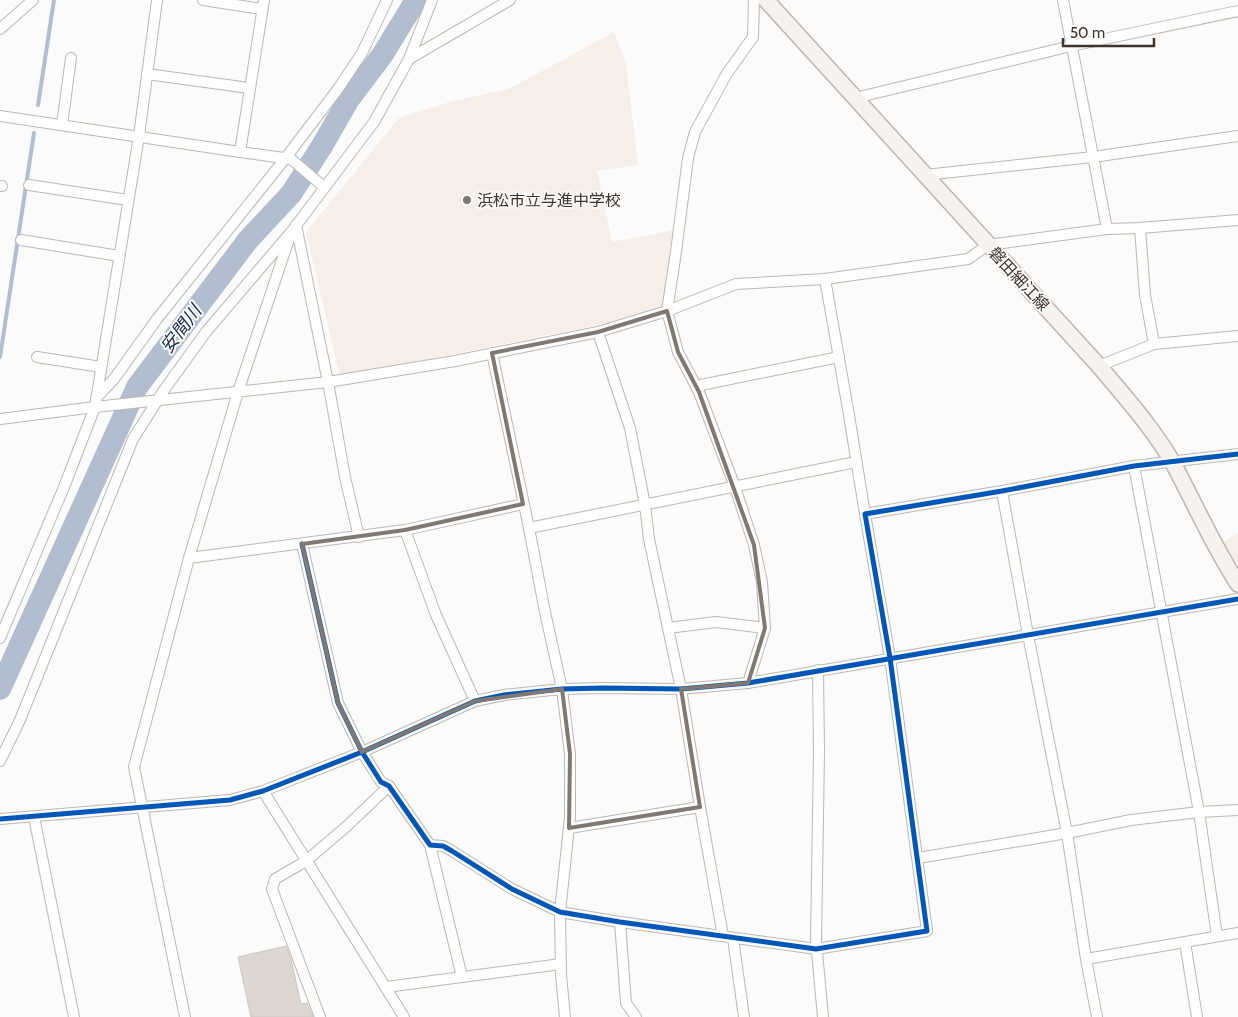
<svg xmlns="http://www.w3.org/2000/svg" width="1238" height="1017" font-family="Cabin,'Noto Sans JP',sans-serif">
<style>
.built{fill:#f6eee8}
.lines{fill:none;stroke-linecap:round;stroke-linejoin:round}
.stream{stroke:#b2bdd0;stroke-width:4}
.river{stroke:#b2bdd0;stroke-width:22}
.building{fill:#ddd7d3;stroke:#cdc7c3}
.street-casing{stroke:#bcb7b4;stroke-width:12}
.secondary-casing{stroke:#bcb7b4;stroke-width:18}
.street{stroke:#fefefe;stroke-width:10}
.secondary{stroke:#f5f2ef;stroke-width:15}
.cycleway-casing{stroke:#fbfbfb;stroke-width:8}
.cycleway{stroke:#0057b8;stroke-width:5}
.marked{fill:none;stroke:#807872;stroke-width:4;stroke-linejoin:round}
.poi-dot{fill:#807872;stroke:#fbfbfb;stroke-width:2}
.labels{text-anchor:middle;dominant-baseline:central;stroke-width:4;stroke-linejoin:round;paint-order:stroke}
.poi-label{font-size:16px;fill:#3e3229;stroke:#fbfbfb;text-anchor:start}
.street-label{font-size:16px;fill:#3e3229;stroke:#fbfbfb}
.water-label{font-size:18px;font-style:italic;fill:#152a4f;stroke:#fbfbfb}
</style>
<rect width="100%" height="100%" fill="#fbfbfb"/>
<!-- built -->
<g class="built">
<path d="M 614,32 L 626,64 L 638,165 L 597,171 L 612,242 L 675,230 L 663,312 L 340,377 L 306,232 L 399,118 L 450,102 L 511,88 Z"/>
<path d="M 1238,533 L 1238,569 L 1221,543 Z"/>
</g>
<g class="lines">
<!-- stream -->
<g class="stream">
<path d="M 38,105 L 54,0"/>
<path d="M 0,357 L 34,133"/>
</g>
<!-- river -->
<path class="river" d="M 0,689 L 137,387 L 248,240 L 291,194 L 322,146 L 349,99 L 383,54 L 416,0"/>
</g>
<!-- building -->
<path class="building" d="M 286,946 L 291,959 L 301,1004 L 307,1003 L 313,1017 L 251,1017 L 238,957 Z"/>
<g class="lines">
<!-- street casing -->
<g class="street-casing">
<g id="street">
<path d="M 203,0 L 262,9"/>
<path d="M 1063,0 L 1107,229"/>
<path d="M 0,29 L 33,0"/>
<path d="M 409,59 L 510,0"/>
<path d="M 147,74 L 249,88"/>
<path d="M 855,98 L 1071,46 L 1238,11"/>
<path d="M 0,116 L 240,152 L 264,0"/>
<path d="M 62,125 L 71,58"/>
<path d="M 240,152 L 291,159 L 324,187"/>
<path d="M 925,175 L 1093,157 L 1238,136"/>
<path d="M 29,185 L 128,200"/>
<path d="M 0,186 L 2,186"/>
<path d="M 296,225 L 328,382 L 345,477 L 359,537"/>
<path d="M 1140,228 L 1145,295 L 1154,344"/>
<path d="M 21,240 L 119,256"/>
<path d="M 825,279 L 849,415 L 865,514"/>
<path d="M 598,332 L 630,428 L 645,505 L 649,539 L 681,689 L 700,807 L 723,936"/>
<path d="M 492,353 L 529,528 L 545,612 L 562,689 L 570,754 L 570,817 L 560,912 L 561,975 L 565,1017"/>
<path d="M 37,357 L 101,367"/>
<path d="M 1099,366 L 1154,344 L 1238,336"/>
<path d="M 696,386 L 839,357"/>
<path d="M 96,398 L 114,379 L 157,319 L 284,160 L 338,89 L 362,53 L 387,0"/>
<path d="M 0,419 L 95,407 L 328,382 L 455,361 L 598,332 L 667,311 L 736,284 L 825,279 L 968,259 L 988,245 L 1107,229 L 1140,228 L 1238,220"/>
<path d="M 1134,466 L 1199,812 L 1217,936"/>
<path d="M 1002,491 L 1028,635 L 1067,833 L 1086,959 L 1238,933"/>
<path d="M 529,528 L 856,462"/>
<path d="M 405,530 L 436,615 L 475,701"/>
<path d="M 302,544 L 338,703 L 362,752 L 381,782 L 389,786 L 430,845 L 443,846 L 452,851 L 512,889 L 560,912 L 620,922 L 816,949 L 927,931 L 890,658 L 865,514 L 1002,491 L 1134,466 L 1238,454"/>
<path d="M 189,558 L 405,530 L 523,504"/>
<path d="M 668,628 L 716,622 L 765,628"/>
<path d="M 0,638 L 64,487 L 95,407 L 139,136 L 157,0"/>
<path d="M 818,670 L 819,752 L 816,941 L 823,1017"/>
<path d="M 748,683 L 765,628 L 762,582 L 754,545 L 735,487 L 699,392 L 678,352 L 667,311 L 676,252 L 688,158 L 695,132 L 726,75 L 753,37 L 754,0"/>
<path d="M 0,761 L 20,720 L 133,439 L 164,390 L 206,332 L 292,231 L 374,122 L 409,59 L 432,0"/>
<path d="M 263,791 L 404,1017"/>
<path d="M 34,817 L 74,1017"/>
<path d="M 0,819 L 230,800 L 263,791 L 362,752 L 475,701 L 504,695 L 562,689 L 603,688 L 681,689 L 748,683 L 1238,599"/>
<path d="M 569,828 L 700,807"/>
<path d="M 430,845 L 462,977"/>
<path d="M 918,858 L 1067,833 L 1131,820 L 1199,812 L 1238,810"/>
<path d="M 620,922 L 626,1003 L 636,1017"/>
<path d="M 733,938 L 744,1017"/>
<path d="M 1185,942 L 1197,1017"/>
<path d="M 1086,959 L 1097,1017"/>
<path d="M 386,987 L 561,964"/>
<path d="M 185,1017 L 134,767 L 189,558 L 238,392 L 290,236"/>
<path d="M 320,1017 L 272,889 L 275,879 L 306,861 L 347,826 L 389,786"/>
</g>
</g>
<!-- secondary casing -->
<g class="secondary-casing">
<path id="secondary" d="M 766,0 L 1099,366 C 1125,397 1153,428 1173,463 C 1195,504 1212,544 1238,584"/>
</g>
<!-- street -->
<use href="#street" class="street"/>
<!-- secondary -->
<use href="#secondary" class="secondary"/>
<!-- cycleway casing -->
<g class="cycleway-casing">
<g id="cycleway">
<path d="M 302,544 L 338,703 L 362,752 L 381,782 L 389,786 L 430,845 L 443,846 L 452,851 L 512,889 L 560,912 L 620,922 L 816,949 L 927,931 L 890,658 L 865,514 L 1002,491 L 1134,466 L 1238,454"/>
<path d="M 0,819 L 230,800 L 263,791 L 362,752 L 475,701 L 504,695 L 562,689 L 603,688 L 681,689 L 748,683 L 1238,599"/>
</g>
</g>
<!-- cycleway -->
<use href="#cycleway" class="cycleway"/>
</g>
<!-- marked area -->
<path class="marked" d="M 667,311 L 678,352 L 699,392 L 754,545 L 765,628 L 748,683 L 681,689 L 700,807 L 569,828 L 570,754 L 562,689 L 475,701 L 362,752 L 338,703 L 302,544 L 405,530 L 523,504 L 492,353 L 598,332 Z"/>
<!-- markers -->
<circle class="poi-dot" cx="467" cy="200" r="5"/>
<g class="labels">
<!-- poi labels -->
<g class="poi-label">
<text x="477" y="200">浜松市立与進中学校</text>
</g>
<!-- street labels -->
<g class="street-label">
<text transform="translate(1019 279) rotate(47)">磐田細江線</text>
</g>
<!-- water labels -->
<g class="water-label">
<text transform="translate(181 329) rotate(-53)">安間川</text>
</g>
</g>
<!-- scale -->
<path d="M1063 38v8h91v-8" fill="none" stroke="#3e3229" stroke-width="2.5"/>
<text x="1070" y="38" font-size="15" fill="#3e3229" stroke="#fbfbfb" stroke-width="4" paint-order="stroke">50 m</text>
</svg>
